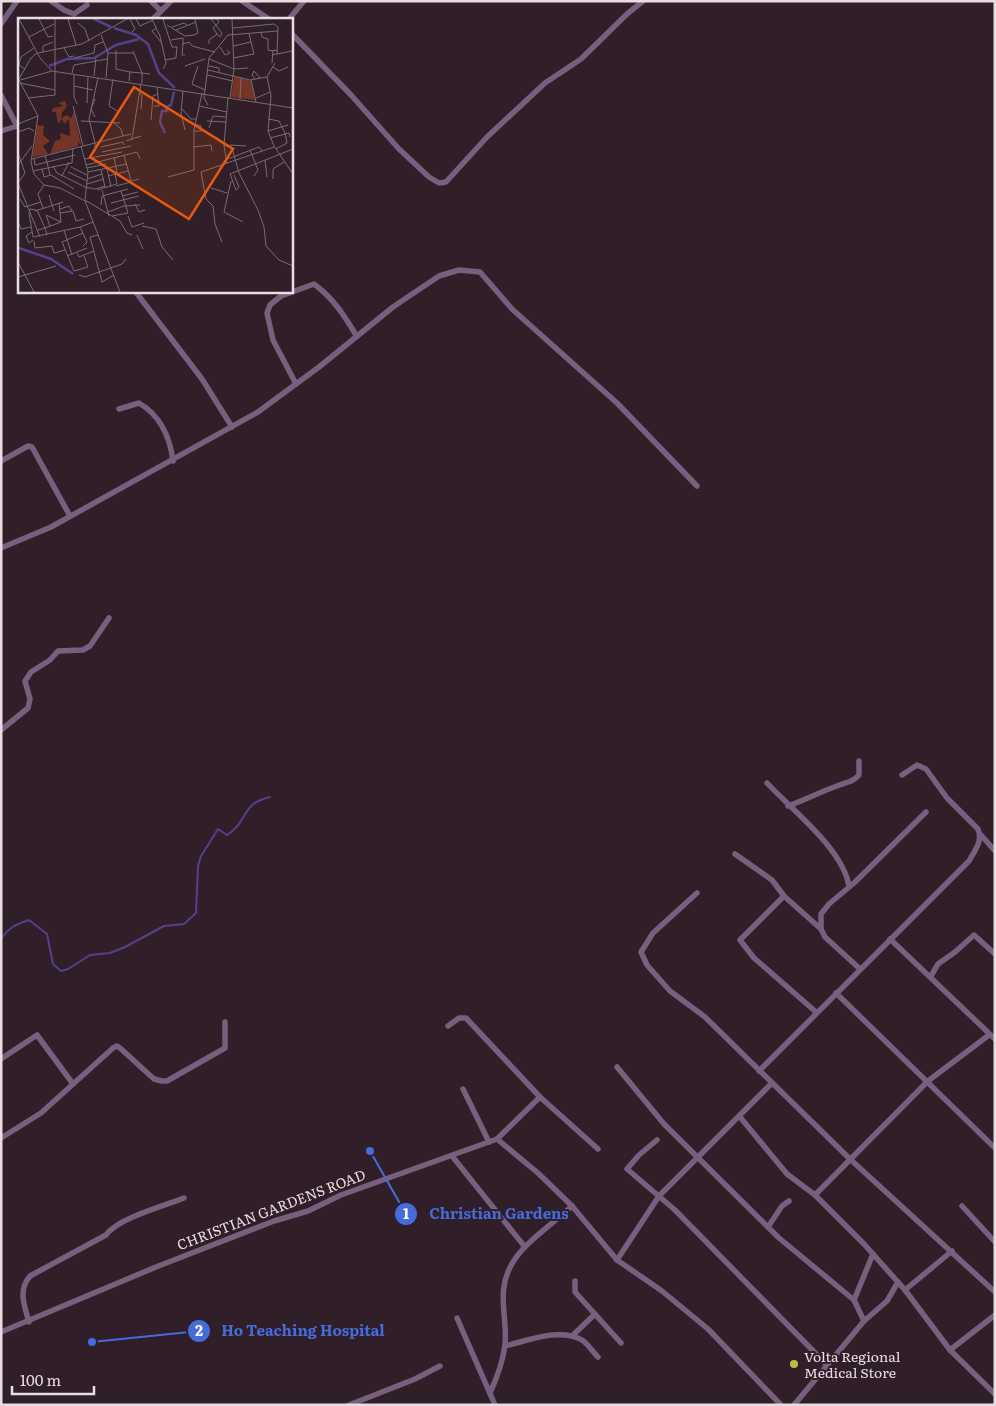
<svg xmlns="http://www.w3.org/2000/svg" width="996" height="1406" font-family="Literata,serif">
<style>
.lines{fill:none;stroke-linecap:round;stroke-linejoin:round}
.stream{stroke:#544188;stroke-width:2}
.minor{stroke:#76607d;stroke-width:5.5}
.poi-dot{fill:#c1bd40;stroke:#301f29;stroke-width:2}
.labels{text-anchor:middle;dominant-baseline:central;stroke-width:4;stroke-linejoin:round;paint-order:stroke}
.street-label{font-size:14px;fill:#e8dde3;stroke:#301f29}
.poi-label{font-size:14px;fill:#e8dde3;stroke:#301f29;text-anchor:start}
.inset-river{fill:none;stroke:#544188;stroke-width:2.5}
.inset-road{fill:none;stroke:#7a6b73;stroke-width:1}
.view{fill:#e8590c;fill-opacity:0.15;stroke:#e8590c;stroke-width:2.5}
.inset-edge{fill:none;stroke:#e8dde3;stroke-width:2.5}
.leader{fill:none;stroke:#466bda;stroke-width:2}
.callout-dot{fill:#466bda;stroke:#301f29;stroke-width:2}
.mark-label{font-size:15px;text-anchor:middle;font-weight:bold;fill:#fff}
.callout-label{font-size:15px;text-anchor:middle;font-weight:bold;fill:#466bda;stroke:#301f29;stroke-width:4;stroke-linejoin:round;paint-order:stroke}
</style>
<rect width="100%" height="100%" fill="#301f29"/>
<g class="lines">
<!-- stream -->
<path class="stream" d="M 1,939 C 9,927 17,924 29,920 L 47,934 L 53,964 L 61,971 L 68,969 L 90,955 L 110,953 L 125,947 L 164,926 L 184,924 L 196,913 L 198,866 L 201,856 L 218,829 L 227,835 C 249,821 240,804 270,797"/>
<!-- minor -->
<g class="minor">
<path d="M 51,1 L 64,10 L 74,14 L 87,5"/>
<path d="M 151,1 L 161,11"/>
<path d="M 242,1 L 269,19"/>
<path d="M 153,19 L 171,1"/>
<path d="M 289,19 L 304,1"/>
<path d="M 1,24 L 17,1"/>
<path d="M 291,33 L 351,95 L 399,149 L 429,177 L 439,183 L 446,182 L 487,137 L 545,83 L 581,59 L 627,14 L 643,1"/>
<path d="M 1,95 L 17,126 L 1,131"/>
<path d="M 135,291 L 202,379 L 232,427"/>
<path d="M 296,384 L 273,340 L 267,313 L 270,305 L 281,296 L 314,284 C 333,298 344,315 356,335"/>
<path d="M 119,409 L 139,403 C 161,416 170,437 173,461"/>
<path d="M 1,461 L 28,446 L 32,447 L 70,516"/>
<path d="M 1,548 L 51,527 L 258,412 L 319,367 L 393,307 L 439,276 L 459,270 L 480,272 L 512,309 L 617,403 L 697,486"/>
<path d="M 1,730 L 28,708 L 30,699 L 25,681 L 31,672 L 50,660 L 58,651 L 83,650 L 90,646 L 109,618"/>
<path d="M 767,783 C 792,810 843,849 849,886"/>
<path d="M 788,806 C 805,800 820,792 837,786 C 846,782 852,783 859,775 L 859,761"/>
<path d="M 981,835 L 995,851"/>
<path d="M 735,854 L 772,880 L 784,896 L 821,929 L 825,937 L 860,969"/>
<path d="M 697,893 L 653,933 L 641,952 L 647,965 L 670,991 L 705,1017 L 851,1160 L 995,1292"/>
<path d="M 784,896 L 740,940 L 754,958 L 816,1012"/>
<path d="M 821,929 L 821,914 L 829,904 L 854,883 L 926,812"/>
<path d="M 890,939 L 995,1039"/>
<path d="M 931,976 L 938,964 L 955,952 L 974,935 L 995,954"/>
<path d="M 836,993 L 995,1148"/>
<path d="M 448,1026 L 459,1018 L 466,1018 L 540,1097 L 598,1149"/>
<path d="M 1,1059 L 37,1035 L 73,1084"/>
<path d="M 617,1067 L 664,1124 L 779,1238 L 854,1300 L 864,1321"/>
<path d="M 759,1071 L 969,861 C 975,850 983,841 978,829 L 947,798 L 926,769 L 917,765 L 902,775"/>
<path d="M 463,1089 L 489,1142"/>
<path d="M 740,1117 L 787,1174 L 815,1195 L 864,1244 L 905,1290 L 950,1350 L 995,1394"/>
<path d="M 1,1138 L 41,1113 L 113,1048 L 117,1046 L 120,1048 L 154,1079 L 162,1081 L 167,1081 L 225,1048 L 225,1022"/>
<path d="M 497,1139 L 538,1173 L 572,1206 L 617,1260 L 662,1291 L 708,1329 L 781,1405"/>
<path d="M 657,1140 L 639,1155 L 627,1169 L 675,1210 L 826,1364"/>
<path d="M 452,1156 L 525,1247"/>
<path d="M 815,1195 L 928,1081 L 989,1035"/>
<path d="M 962,1206 L 995,1242"/>
<path d="M 768,1227 L 782,1206 L 789,1201"/>
<path d="M 617,1260 L 659,1196 L 772,1083"/>
<path d="M 575,1281 L 575,1292 L 621,1343"/>
<path d="M 905,1290 L 952,1251"/>
<path d="M 854,1300 L 873,1254"/>
<path d="M 457,1318 L 495,1405"/>
<path d="M 29,1322 C 24,1305 18,1290 30,1276 L 106,1235 C 118,1218 164,1206 184,1198"/>
<path d="M 1,1332 L 156,1267 L 274,1221 L 308,1211 L 341,1195 L 497,1139 L 540,1097"/>
<path d="M 572,1336 L 595,1314"/>
<path d="M 505,1346 C 527,1341 560,1327 582,1340 C 588,1344 593,1352 598,1357"/>
<path d="M 950,1350 L 995,1315"/>
<path d="M 490,1393 C 496,1380 503,1360 505,1345 C 508,1315 494,1289 515,1259 C 528,1240 555,1222 572,1206"/>
<path d="M 349,1405 L 415,1379 L 440,1366"/>
<path d="M 794,1405 L 864,1321 L 887,1301 L 898,1282"/>
</g>
</g>
<!-- markers -->
<circle class="poi-dot" cx="794" cy="1364" r="5"/>
<g class="labels">
<!-- street labels -->
<g class="street-label">
<text transform="translate(271 1209) rotate(-21)">CHRISTIAN GARDENS ROAD</text>
</g>
<!-- poi labels -->
<g class="poi-label">
<text x="804" y="1356">Volta Regional<tspan x="804" dy="16">Medical Store</tspan></text>
</g>
</g>
<!-- overview -->
<g transform="translate(18 18)">
<rect width="275" height="275" fill="#301f29"/>
<path d="M 216,59 L 233,63 L 237,82 L 213,79 ZM 47,83 L 49,88 L 44,95 L 43,100 L 49,97 L 53,100 L 56,94 L 63,127 L 60,124 L 60,128 L 32,136 L 37,123 L 43,121 L 42,115 L 52,118 L 51,101 L 46,106 L 44,101 L 40,106 L 38,94 L 34,94 L 35,90 L 46,88 L 40,85 ZM 19,107 L 26,108 L 25,117 L 32,123 L 25,128 L 30,136 L 15,139 Z" fill="#763427"/>
<path class="inset-river" d="M 76,1 L 93,9M 96,10 L 118,17 L 130,26 L 141,55 L 157,70M 31,48 L 49,41 L 76,40 L 98,27 L 121,21M 147,115 L 142,104 L 144,93 L 149,93 L 148,89 L 153,87 L 156,74M 1,230 L 33,241 L 55,256"/>
<path class="inset-road" d="M 1,1 L 22,40 L 34,53 L 275,90M 21,1 L 30,19 L 35,18M 50,1 L 58,27M 112,1 L 117,11 L 114,14M 118,1 L 122,8 L 135,2M 134,1 L 142,18 L 148,45 L 145,51M 145,1 L 154,29 L 159,29 L 158,40 L 147,42M 60,5 L 67,11 L 71,23M 256,6 L 260,9 L 259,36M 149,7 L 167,18 L 176,17 L 180,15 L 177,1M 154,9 L 166,5 L 169,7M 139,10 L 134,13 L 143,24M 215,10 L 256,6M 158,12 L 178,4M 243,14 L 244,19 L 250,21 L 250,32 L 255,33M 199,16 L 195,10 L 201,4 L 199,1M 83,17 L 90,35 L 88,60M 11,19 L 36,6M 153,22 L 165,20 L 165,26 L 171,24 L 174,28 L 197,34M 165,25 L 164,37 L 167,37M 191,26 L 191,22 L 199,16 L 202,19 L 204,15 L 193,1M 215,28 L 233,24 L 231,15M 202,29 L 207,37 L 212,35 L 209,32M 46,30 L 51,39 L 56,38M 98,32 L 98,51 L 112,54M 115,33 L 124,55 L 132,56M 25,34 L 25,28 L 35,24M 20,35 L 64,26 L 109,1M 90,35 L 116,35M 254,37 L 274,33M 56,40 L 76,35 L 77,27 L 85,24M 215,40 L 236,36 L 233,24M 191,41 L 216,51 L 230,50M 254,45 L 255,32 L 260,33M 257,45 L 249,59 L 253,78 L 250,113 L 256,128 L 275,156M 167,48 L 187,41M 180,48 L 174,66 L 187,72M 191,48 L 201,50 L 201,55M 255,49 L 261,53 L 270,49M 7,51 L 1,47 L 3,39 L 16,30M 190,52 L 232,62 L 249,59M 54,55 L 56,47 L 89,41M 56,56 L 56,79 L 59,86M 189,57 L 215,63M 76,58 L 78,40M 1,61 L 13,40 L 19,35M 95,61 L 91,88 L 101,94M 237,61 L 234,57 L 236,53 L 242,60M 1,62 L 20,98 L 13,144 L 16,156 L 26,167 L 42,170 L 67,183 L 102,274M 2,62 L 34,53M 233,62 L 238,84M 111,63 L 112,54 L 124,55 L 124,65M 2,65 L 37,72M 56,68 L 75,72M 165,73 L 163,95 L 167,112M 121,75 L 124,77 L 123,91M 210,79 L 206,127 L 214,130 L 221,155 L 240,192 L 246,209 L 248,228 L 261,242 L 275,248M 10,80 L 37,77 L 37,1M 212,80 L 216,51 L 214,1M 238,80 L 252,74M 77,81 L 73,91 L 77,99M 222,81 L 223,60M 69,85 L 70,58M 190,87 L 186,80 L 191,40 L 210,17 L 260,13M 55,88 L 65,128M 136,88 L 141,88 L 139,69M 181,88 L 209,94M 164,91 L 173,101 L 178,101M 250,101 L 261,103 L 267,115 L 269,125 L 258,131M 133,102 L 135,78 L 140,76M 63,103 L 102,105M 189,103 L 208,104M 96,105 L 103,111 L 105,118M 0,106 L 20,98M 191,110 L 195,98 L 208,99M 176,113 L 183,113 L 183,108 L 177,106M 250,113 L 270,107M 0,114 L 11,110 L 16,113M 252,120 L 271,115 L 272,119M 114,121 L 123,65M 108,123 L 123,118M 206,127 L 209,146M 212,127 L 228,128M 63,128 L 70,154 L 67,182M 83,129 L 105,124 L 106,127M 175,129 L 193,127 L 194,133M 77,131 L 77,125 L 113,116M 232,132 L 240,152 L 236,158M 84,134 L 113,128M 0,135 L 7,155 L 0,165 L 22,219M 106,137 L 113,163 L 121,161M 96,139 L 99,155M 14,141 L 77,125 L 71,101 L 80,60M 16,141 L 17,147 L 29,144 L 27,138M 67,141 L 104,134M 207,142 L 241,129 L 244,133M 247,142 L 249,159M 0,147 L 14,128M 68,147 L 119,134 L 122,141M 35,148 L 39,155 L 67,169 L 77,171 L 87,168M 53,149 L 69,157M 69,150 L 88,146M 24,151 L 26,159 L 33,157 L 56,171M 89,151 L 93,169M 83,152 L 87,169M 15,153 L 54,145 L 55,130M 50,154 L 69,163M 70,154 L 109,146M 32,157 L 29,144 L 57,137M 216,157 L 221,169 L 218,172 L 212,156 L 275,131M 44,158 L 51,144M 90,158 L 110,153M 150,159 L 176,152 L 176,112 L 184,75M 69,161 L 84,156M 255,161 L 255,151 L 266,144M 213,163 L 206,194 L 225,204M 69,166 L 86,161M 98,168 L 113,164M 193,170 L 209,175M 79,172 L 99,166 L 97,156M 84,172 L 91,198M 103,173 L 110,195M 31,177 L 36,193M 104,178 L 120,174M 2,181 L 7,189 L 23,184M 67,182 L 102,203 L 109,215 L 114,217M 93,185 L 121,178M 117,186 L 121,194 L 127,192M 83,187 L 84,178 L 110,171M 106,188 L 122,187M 25,190 L 20,176 L 26,167M 42,191 L 51,188 L 54,193M 18,192 L 12,191 L 11,195 L 15,219 L 62,209M 19,192 L 27,210 L 20,212M 17,193 L 45,184M 90,194 L 106,188M 42,195 L 55,193 L 58,203 L 66,201M 94,198 L 110,195M 110,198 L 114,209 L 126,205M 0,203 L 3,211 L 13,209M 32,208 L 28,197 L 43,204M 124,208 L 138,211 L 144,229 L 155,242M 46,212 L 54,237M 14,214 L 8,218 L 11,225 L 15,222M 65,215 L 44,224 L 56,253 L 70,249 L 66,238M 29,217 L 27,210 L 43,204 L 41,185M 80,217 L 72,219 L 84,264 L 96,257M 119,217 L 125,231M 16,223 L 17,230 L 34,228 L 36,235 L 47,232M 204,224 L 197,206 L 195,188 L 188,181 L 183,154 L 256,129M 65,228 L 69,224 L 62,209 L 75,204M 59,235 L 61,239 L 76,233M 49,238 L 69,230M 0,244 L 16,274M 61,257 L 67,259 L 104,246 L 108,241M 0,259 L 38,248"/>
<path class="view" d="M 116,69 L 215,131 L 171,201 L 72,139 Z"/>
<rect width="275" height="275" class="inset-edge"/>
</g>
<!-- callouts -->
<path class="leader" d="M370 1151L406 1214M92 1342L199 1331"/>
<g class="callout-dot">
<circle cx="370" cy="1151" r="5"/>
<circle cx="92" cy="1342" r="5"/>
<circle cx="406" cy="1214" r="12"/>
<circle cx="199" cy="1331" r="12"/>
</g>
<g class="mark-label">
<text x="406" y="1219">1</text>
<text x="199" y="1336">2</text>
</g>
<g class="callout-label">
<text x="499" y="1219">Christian Gardens</text>
<text x="303" y="1336">Ho Teaching Hospital</text>
</g>
<!-- border -->
<rect width="996" height="1406" fill="none" stroke="#e8dde3" stroke-width="5"/>
<!-- scale -->
<path d="M12 1386v8h82v-8" fill="none" stroke="#e8dde3" stroke-width="2.5"/>
<text x="20" y="1386" font-size="15" fill="#e8dde3" stroke="#301f29" stroke-width="4" paint-order="stroke">100 m</text>
</svg>
